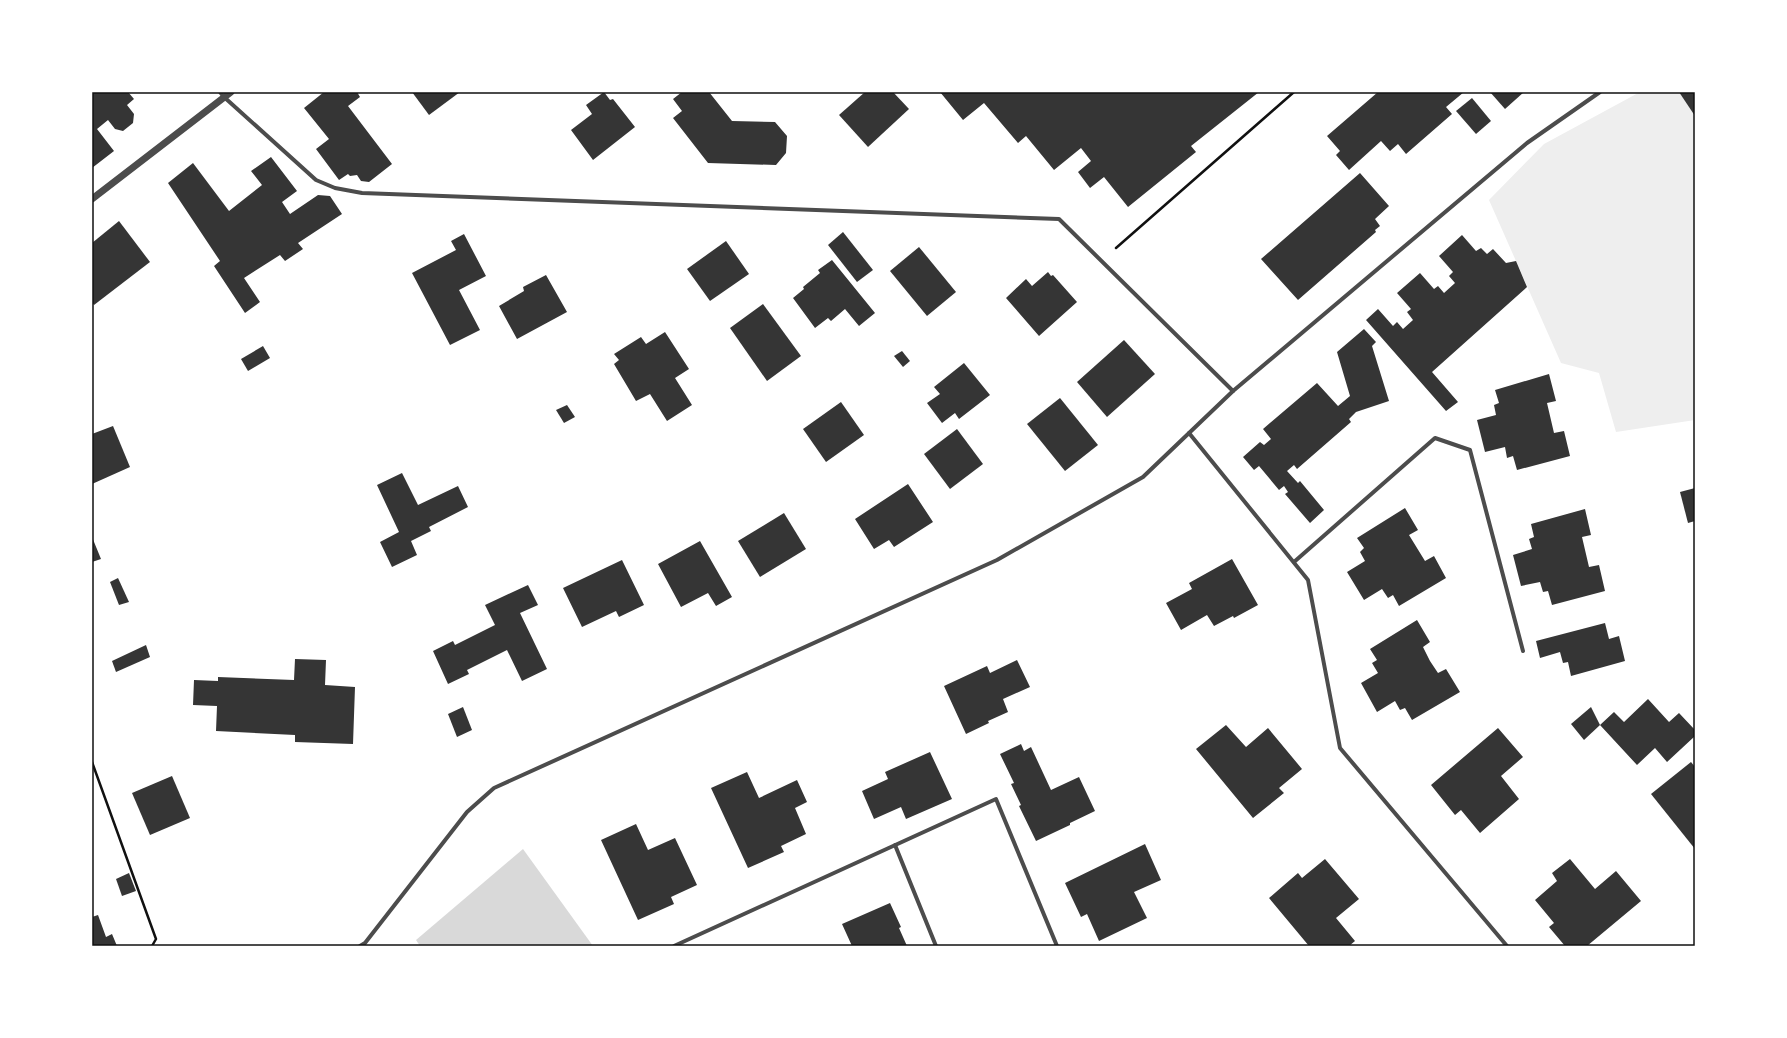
<svg xmlns="http://www.w3.org/2000/svg" width="1787" height="1038" font-family="Raleway,sans-serif">
<style>
.green{fill:#eee}
.water{fill:#d9d9d9}
.building{fill:#353535}
.lines{fill:none;stroke-linecap:round;stroke-linejoin:round}
.path{stroke:#111;stroke-width:2.5}
.minor{stroke:#4c4c4c;stroke-width:4}
.tertiary{stroke:#4c4c4c;stroke-width:7}
.neatline{fill:none;stroke:#111;stroke-width:1.5}
</style>
<rect width="100%" height="100%" fill="#fff"/>
<!-- green -->
<path class="green" d="M 1640,92 L 1695,92 L 1695,420 L 1616,432 L 1599,373 L 1561,363 L 1489,200 L 1544,144 Z"/>
<!-- water -->
<path class="water" d="M 523,849 L 593,946 L 420,946 L 416,940 Z"/>
<!-- building -->
<g class="building">
<path d="M 92,92 L 128,92 L 134,99 L 127,105 L 134,114 L 133,123 L 123,131 L 115,129 L 108,120 L 97,129 L 114,151 L 92,168 Z"/>
<path d="M 324,92 L 357,92 L 360,97 L 348,106 L 392,164 L 369,182 L 361,181 L 357,175 L 350,176 L 348,174 L 339,180 L 316,149 L 329,139 L 304,108 Z"/>
<path d="M 412,92 L 460,92 L 429,115 Z"/>
<path d="M 604,92 L 610,100 L 613,99 L 635,127 L 593,160 L 571,130 L 592,114 L 586,105 Z"/>
<path d="M 682,92 L 709,92 L 732,121 L 775,122 L 787,136 L 786,153 L 776,165 L 708,163 L 673,118 L 682,111 L 673,99 Z"/>
<path d="M 865,92 L 893,92 L 909,109 L 868,147 L 839,115 Z"/>
<path d="M 940,92 L 1259,92 L 1191,146 L 1196,152 L 1128,207 L 1104,177 L 1090,188 L 1078,172 L 1091,161 L 1081,148 L 1054,170 L 1026,136 L 1018,143 L 984,103 L 963,120 Z"/>
<path d="M 1378,92 L 1464,92 L 1446,107 L 1452,114 L 1406,154 L 1398,144 L 1390,151 L 1381,141 L 1349,170 L 1336,155 L 1340,151 L 1327,136 Z"/>
<path d="M 1490,92 L 1524,92 L 1505,109 Z"/>
<path d="M 1679,92 L 1695,92 L 1695,116 Z"/>
<path d="M 1472,98 L 1491,121 L 1476,134 L 1456,111 Z"/>
<path d="M 271,157 L 297,191 L 282,202 L 290,214 L 318,195 L 330,196 L 342,214 L 298,243 L 303,249 L 285,261 L 280,255 L 244,278 L 260,302 L 245,313 L 214,266 L 220,261 L 168,183 L 193,163 L 229,211 L 262,185 L 251,171 Z"/>
<path d="M 1360,173 L 1389,206 L 1375,219 L 1380,226 L 1375,230 L 1376,232 L 1298,300 L 1261,259 Z"/>
<path d="M 119,221 L 150,262 L 94,305 L 92,302 L 92,243 Z"/>
<path d="M 843,232 L 873,270 L 857,282 L 828,245 Z"/>
<path d="M 464,234 L 486,276 L 459,290 L 480,330 L 450,345 L 412,273 L 456,250 L 451,241 Z"/>
<path d="M 1462,235 L 1476,251 L 1481,248 L 1487,254 L 1493,249 L 1506,263 L 1516,261 L 1527,287 L 1432,372 L 1458,402 L 1446,411 L 1366,320 L 1378,309 L 1393,326 L 1397,322 L 1403,329 L 1413,320 L 1407,312 L 1411,309 L 1397,293 L 1420,273 L 1434,289 L 1438,286 L 1444,293 L 1455,283 L 1449,276 L 1453,272 L 1439,256 Z"/>
<path d="M 726,241 L 749,274 L 710,301 L 687,269 Z"/>
<path d="M 919,247 L 956,292 L 927,316 L 890,271 Z"/>
<path d="M 832,260 L 875,313 L 859,326 L 845,309 L 831,321 L 828,318 L 815,328 L 793,298 L 804,289 L 803,287 L 820,273 L 818,270 Z"/>
<path d="M 1048,272 L 1051,276 L 1053,275 L 1077,302 L 1039,336 L 1006,298 L 1026,279 L 1032,286 Z"/>
<path d="M 546,275 L 567,312 L 517,339 L 499,306 L 524,291 L 523,287 Z"/>
<path d="M 763,304 L 801,356 L 767,381 L 730,328 Z"/>
<path d="M 1364,329 L 1376,342 L 1372,346 L 1389,401 L 1356,412 L 1349,419 L 1351,422 L 1297,469 L 1294,465 L 1287,471 L 1298,483 L 1300,481 L 1324,510 L 1310,523 L 1285,494 L 1288,492 L 1284,486 L 1279,490 L 1259,466 L 1254,470 L 1243,457 L 1260,442 L 1264,445 L 1271,439 L 1263,429 L 1317,383 L 1338,406 L 1350,396 L 1337,352 Z"/>
<path d="M 665,332 L 689,369 L 675,378 L 692,405 L 667,421 L 650,394 L 636,401 L 614,364 L 619,360 L 614,354 L 641,337 L 646,344 Z"/>
<path d="M 1124,340 L 1155,374 L 1107,417 L 1077,382 Z"/>
<path d="M 263,346 L 270,358 L 248,371 L 241,359 Z"/>
<path d="M 902,351 L 910,361 L 903,367 L 894,356 Z"/>
<path d="M 964,363 L 990,395 L 959,419 L 955,413 L 942,423 L 927,403 L 940,394 L 934,387 Z"/>
<path d="M 1549,374 L 1556,401 L 1547,403 L 1554,433 L 1564,431 L 1570,456 L 1517,470 L 1513,456 L 1507,458 L 1505,447 L 1485,452 L 1477,420 L 1496,415 L 1494,405 L 1499,403 L 1495,390 Z"/>
<path d="M 1060,398 L 1098,445 L 1065,471 L 1027,424 Z"/>
<path d="M 841,402 L 864,435 L 826,462 L 803,429 Z"/>
<path d="M 567,405 L 575,417 L 564,423 L 556,410 Z"/>
<path d="M 113,426 L 130,467 L 92,484 L 92,434 Z"/>
<path d="M 957,429 L 983,464 L 950,489 L 924,454 Z"/>
<path d="M 402,473 L 418,505 L 458,486 L 468,507 L 429,527 L 431,531 L 411,541 L 417,555 L 392,567 L 380,542 L 399,532 L 377,485 Z"/>
<path d="M 908,484 L 933,522 L 894,547 L 889,540 L 874,549 L 855,519 Z"/>
<path d="M 1695,488 L 1695,521 L 1688,523 L 1680,492 Z"/>
<path d="M 1405,508 L 1418,530 L 1409,535 L 1425,561 L 1434,556 L 1446,578 L 1399,606 L 1393,595 L 1388,598 L 1382,589 L 1364,600 L 1347,572 L 1365,561 L 1360,552 L 1364,548 L 1357,538 Z"/>
<path d="M 1585,509 L 1591,535 L 1582,537 L 1589,567 L 1599,565 L 1605,591 L 1552,605 L 1548,591 L 1543,592 L 1540,582 L 1521,586 L 1513,555 L 1532,549 L 1529,539 L 1534,537 L 1531,524 Z"/>
<path d="M 784,513 L 806,549 L 760,577 L 738,541 Z"/>
<path d="M 92,537 L 101,559 L 92,562 Z"/>
<path d="M 700,541 L 732,597 L 716,606 L 708,593 L 681,607 L 658,564 Z"/>
<path d="M 1232,559 L 1258,605 L 1234,618 L 1233,616 L 1214,626 L 1207,615 L 1181,630 L 1166,603 L 1192,589 L 1189,583 Z"/>
<path d="M 622,560 L 644,605 L 619,617 L 616,611 L 582,627 L 563,588 Z"/>
<path d="M 118,578 L 129,602 L 119,605 L 110,582 Z"/>
<path d="M 528,585 L 538,605 L 520,613 L 547,669 L 522,681 L 507,650 L 467,670 L 469,674 L 448,684 L 433,651 L 453,641 L 455,645 L 495,625 L 485,605 Z"/>
<path d="M 1417,620 L 1430,642 L 1423,647 L 1430,661 L 1438,673 L 1446,669 L 1460,692 L 1412,720 L 1405,708 L 1400,710 L 1395,701 L 1377,712 L 1361,683 L 1378,673 L 1372,663 L 1377,660 L 1370,649 Z"/>
<path d="M 1605,623 L 1609,639 L 1619,636 L 1625,661 L 1571,676 L 1568,662 L 1563,663 L 1560,652 L 1540,658 L 1536,641 Z"/>
<path d="M 146,645 L 150,657 L 116,672 L 112,661 Z"/>
<path d="M 295,659 L 326,660 L 325,685 L 355,687 L 353,744 L 295,742 L 295,735 L 216,731 L 217,706 L 193,705 L 194,680 L 218,681 L 218,677 L 294,680 Z"/>
<path d="M 1017,660 L 1030,687 L 1003,699 L 1008,712 L 988,721 L 989,723 L 966,734 L 944,686 L 987,666 L 990,673 Z"/>
<path d="M 1648,699 L 1669,722 L 1679,713 L 1695,730 L 1695,736 L 1667,762 L 1655,748 L 1637,765 L 1600,725 L 1614,712 L 1624,722 Z"/>
<path d="M 463,707 L 472,730 L 457,737 L 448,714 Z"/>
<path d="M 1591,707 L 1600,725 L 1584,740 L 1571,724 Z"/>
<path d="M 1226,725 L 1246,747 L 1268,728 L 1302,769 L 1279,788 L 1284,793 L 1253,818 L 1196,749 Z"/>
<path d="M 1498,728 L 1523,757 L 1501,776 L 1519,799 L 1480,833 L 1461,810 L 1455,815 L 1431,785 Z"/>
<path d="M 1021,744 L 1024,751 L 1031,747 L 1051,790 L 1079,777 L 1095,811 L 1070,823 L 1070,825 L 1036,841 L 1019,806 L 1021,805 L 1011,784 L 1014,783 L 1000,754 Z"/>
<path d="M 930,752 L 952,799 L 906,819 L 901,807 L 874,819 L 862,791 L 888,779 L 885,772 Z"/>
<path d="M 1691,762 L 1695,767 L 1695,849 L 1651,794 Z"/>
<path d="M 747,772 L 759,798 L 797,780 L 807,802 L 795,808 L 806,834 L 781,846 L 784,852 L 748,868 L 711,788 Z"/>
<path d="M 172,776 L 190,818 L 150,835 L 132,793 Z"/>
<path d="M 636,824 L 648,850 L 675,838 L 697,885 L 671,897 L 674,904 L 638,920 L 601,840 Z"/>
<path d="M 1145,844 L 1161,880 L 1134,892 L 1147,918 L 1099,941 L 1087,914 L 1081,917 L 1065,883 Z"/>
<path d="M 1325,859 L 1359,899 L 1336,918 L 1355,941 L 1349,946 L 1309,946 L 1269,898 L 1298,873 L 1302,878 Z"/>
<path d="M 1570,859 L 1595,889 L 1616,871 L 1641,901 L 1587,946 L 1565,946 L 1549,927 L 1554,923 L 1535,900 L 1557,881 L 1552,873 Z"/>
<path d="M 129,873 L 136,891 L 122,896 L 116,879 Z"/>
<path d="M 890,903 L 901,927 L 899,928 L 907,946 L 852,946 L 842,924 Z"/>
<path d="M 98,915 L 106,937 L 112,934 L 117,946 L 92,946 L 92,917 Z"/>
</g>
<g class="lines">
<!-- path -->
<g class="path">
<path d="M 1116,248 L 1294,92"/>
<path d="M 92,762 L 156,939 L 152,946"/>
</g>
<!-- minor -->
<g class="minor">
<path d="M 220,92 L 224,97 L 316,180 L 335,188 L 362,193 L 1059,219 L 1233,391"/>
<path d="M 1189,433 L 1308,580 L 1340,748 L 1507,946"/>
<path d="M 1294,562 L 1435,438 L 1470,450 L 1523,651"/>
<path d="M 895,845 L 936,946"/>
<path d="M 360,946 L 365,943 L 467,812 L 494,788 L 997,560 L 1143,477 L 1233,391 L 1527,143 L 1600,92"/>
<path d="M 674,946 L 996,799 L 1057,946"/>
</g>
<!-- tertiary -->
<path class="tertiary" d="M 92,199 L 231,92"/>
</g>
<!-- border -->
<rect width="1787" height="1038" fill="none" stroke="#ffffff" stroke-width="186"/>
<rect x="93" y="93" width="1601" height="852" class="neatline"/>
</svg>
